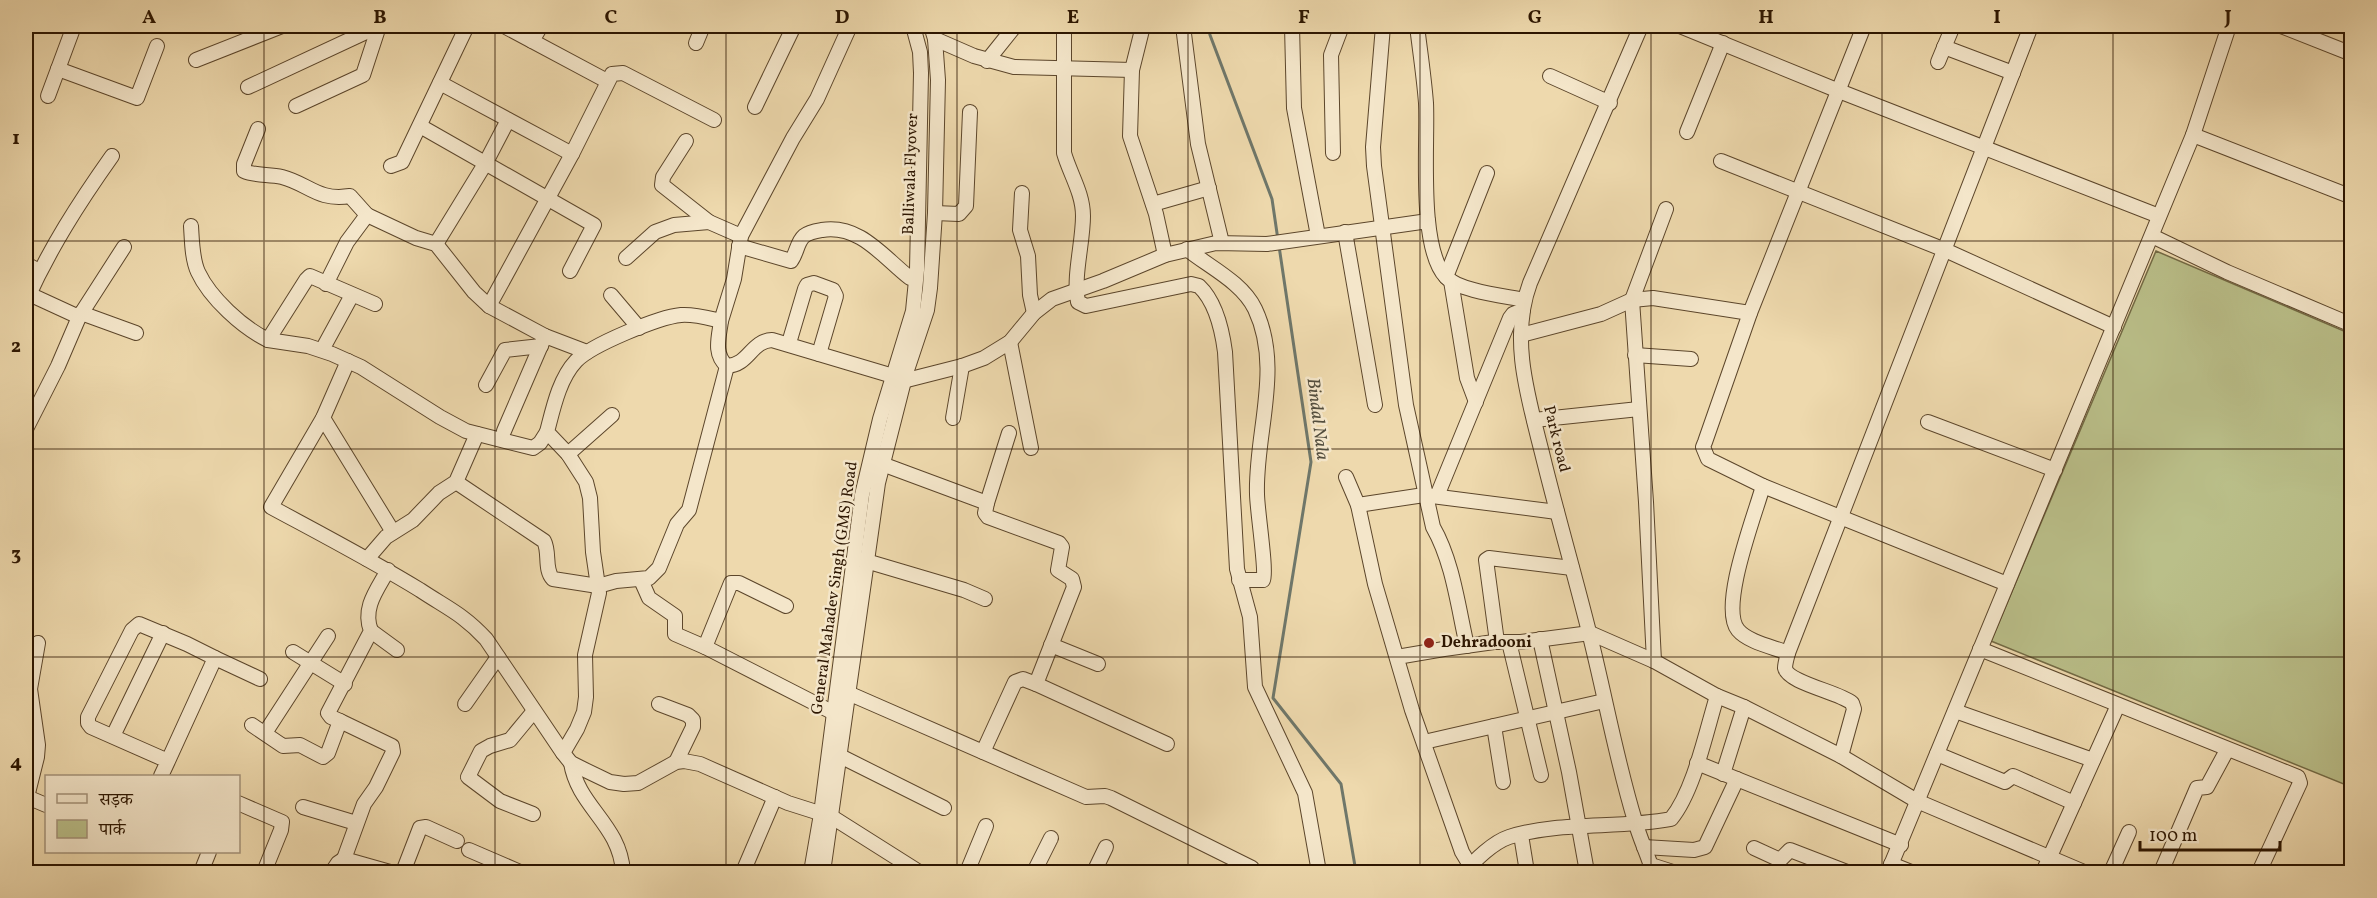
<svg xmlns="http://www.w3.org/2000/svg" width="2377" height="898" font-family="Vollkorn,'Noto Serif Devanagari',serif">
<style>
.green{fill:#babf89;stroke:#736a44;stroke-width:1.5}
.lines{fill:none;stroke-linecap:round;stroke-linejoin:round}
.stream{stroke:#6f776a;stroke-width:3}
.minor-casing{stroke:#5c462b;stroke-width:16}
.minor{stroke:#f4e6ca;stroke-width:14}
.grid{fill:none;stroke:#2c1500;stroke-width:1.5;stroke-opacity:0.55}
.poi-dot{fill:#8f2418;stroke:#f4e6ca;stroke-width:2}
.labels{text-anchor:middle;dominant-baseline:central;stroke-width:5;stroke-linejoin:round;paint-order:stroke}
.street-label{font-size:16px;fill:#2c1500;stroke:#f4e6ca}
.poi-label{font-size:16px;font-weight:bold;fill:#2c1500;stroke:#f4e6ca;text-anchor:start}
.water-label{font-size:18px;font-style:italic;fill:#534e3e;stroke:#f4e6ca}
.neatline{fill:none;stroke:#2c1500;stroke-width:2}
.grid-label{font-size:20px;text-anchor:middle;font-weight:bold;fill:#2c1500}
</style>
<rect width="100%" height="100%" fill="#eed9ad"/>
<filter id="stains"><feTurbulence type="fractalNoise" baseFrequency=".00333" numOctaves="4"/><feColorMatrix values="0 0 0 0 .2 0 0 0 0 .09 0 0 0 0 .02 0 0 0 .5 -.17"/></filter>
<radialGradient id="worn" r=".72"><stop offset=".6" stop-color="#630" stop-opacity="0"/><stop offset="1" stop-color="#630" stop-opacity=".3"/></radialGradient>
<!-- green -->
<path class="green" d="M 2156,251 L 2351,334 L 2351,787 L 1991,641 Z"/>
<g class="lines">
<!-- stream -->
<g class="stream">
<path d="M 1208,26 L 1210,35 L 1272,199 L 1278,240"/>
<path d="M 1279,246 L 1311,462 L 1273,698 L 1341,784 L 1356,872"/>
</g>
<!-- minor casing -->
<g class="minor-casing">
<g id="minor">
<path d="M 504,26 L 607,81"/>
<path d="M 1064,26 L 1064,153 C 1070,174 1083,193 1083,216 C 1083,243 1073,276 1078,302 L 1086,306 L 1191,284 L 1199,286 C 1216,302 1222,329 1225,352 L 1237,569 L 1250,617 L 1255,687 L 1305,793 L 1319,872"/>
<path d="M 1143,26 L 1132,70 L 1130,136 L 1156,214 L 1165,255"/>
<path d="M 1183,26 L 1198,144 L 1222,243"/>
<path d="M 1292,26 L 1294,108 L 1318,236"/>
<path d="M 1383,26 L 1373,147 L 1374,166 L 1406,405 L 1433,527 C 1453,562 1458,607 1467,646"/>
<path d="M 1417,26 C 1420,51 1424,77 1426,103 C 1428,143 1418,248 1446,277 C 1459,291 1505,296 1524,300"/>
<path d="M 1641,26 L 1530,283 C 1508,342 1531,406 1545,465 C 1559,521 1575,576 1589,632 C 1605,695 1616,759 1635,821 C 1640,839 1648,855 1653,872"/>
<path d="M 1680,26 L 1839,91 L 2159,216"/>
<path d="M 1864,26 L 1750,313 L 1705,442 L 1703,447 L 1708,459 L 1763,486 L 2007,584"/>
<path d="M 2281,26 L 2352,54"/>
<path d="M 935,39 L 974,56 L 1014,67 L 1132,70"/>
<path d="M 532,41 L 541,26"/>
<path d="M 696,43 L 703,26"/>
<path d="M 1944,47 L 2013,73"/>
<path d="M 196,60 L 282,26"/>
<path d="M 987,61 L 1015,26"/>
<path d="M 1938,62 L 1953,26"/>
<path d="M 58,69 L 137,98 L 157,46"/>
<path d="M 1550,76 L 1610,103"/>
<path d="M 440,83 L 572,154"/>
<path d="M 248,87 L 379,26"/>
<path d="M 48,96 L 74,26"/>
<path d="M 296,106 L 363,75 L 379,26"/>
<path d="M 755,107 L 794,26"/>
<path d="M 420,126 L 594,225 L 570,271"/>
<path d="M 258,129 L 244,164 L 244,171 C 255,176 269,174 282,177 C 309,184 317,201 350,196 L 367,215"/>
<path d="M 1687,132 L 1723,43"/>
<path d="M 2193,135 L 2352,197"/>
<path d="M 686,141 L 663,177 L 662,185 L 709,222"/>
<path d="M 1333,153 L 1331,55 L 1342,26"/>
<path d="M 1721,161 L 1945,250 L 2114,327"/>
<path d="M 391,166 L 402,162 L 467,26"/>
<path d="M 1022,193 L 1020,230 L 1028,256 L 1030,295 L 1034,313"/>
<path d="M 1153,204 L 1209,188"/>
<path d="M 935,213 L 959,214 L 966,206 L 970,112"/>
<path d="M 191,226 C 192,241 192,259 198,272 C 210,298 243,328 268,340"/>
<path d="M 1345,232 L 1375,405"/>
<path d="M 2152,236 L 2227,272 L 2352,325"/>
<path d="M 436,244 L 485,164 L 508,120"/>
<path d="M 739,246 L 791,261 C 797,253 797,242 804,236 C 809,232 816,231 822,230 C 860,224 883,257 910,278"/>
<path d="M 1187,249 C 1209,267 1242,282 1255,309 C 1283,368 1255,433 1257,494 C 1257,509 1267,572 1263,580 L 1239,580"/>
<path d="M 626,258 L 655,232 L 674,225 L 709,222 L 741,236"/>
<path d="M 26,264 L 39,271"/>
<path d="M 1446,277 L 1487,173"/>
<path d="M 1451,281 L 1467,378 L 1476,402"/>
<path d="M 326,284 L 347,242 L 367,215 L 416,238 L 436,244 L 474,292 L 489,306 L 545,336 L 587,352"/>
<path d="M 29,294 L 79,317 L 124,247"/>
<path d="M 611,295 L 639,328"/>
<path d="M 26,301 C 50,248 78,204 112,156"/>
<path d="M 375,304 L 310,276 L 306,280 L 268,340 L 308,346 L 332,354 L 361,367 L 440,417 L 466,431 L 533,448 L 540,443 L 547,432"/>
<path d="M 489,306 L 572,154 L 612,74 L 623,73 L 714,120"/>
<path d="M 81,313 L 136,333"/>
<path d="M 721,321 C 719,337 713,354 727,366 C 749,365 751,341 772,340 L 893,376"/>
<path d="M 1521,335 L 1601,314 L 1632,300 L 1653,298 L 1750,313"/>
<path d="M 1010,342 L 1031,448"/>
<path d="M 789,343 L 805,289 L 807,285 L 814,283 L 833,290 L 836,296 L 819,354"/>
<path d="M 322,350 L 352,295"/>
<path d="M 1635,355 L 1691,359"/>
<path d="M 348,361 L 323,418 L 271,507 C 321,534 371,560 420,590 C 447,608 463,614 486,639 L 563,753 L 571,763 L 583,769 L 610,782 L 624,784 L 638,783 L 676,762 L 684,761 L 700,764 L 788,803 L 832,817 L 919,872"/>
<path d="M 903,381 L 962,366 L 984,358 L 1010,342 L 1034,313 L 1052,299 L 1103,281 L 1165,255 L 1216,243 L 1267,244 L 1428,221"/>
<path d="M 486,385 L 505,350 L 541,346"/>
<path d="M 323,418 L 393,532"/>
<path d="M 953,418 L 962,366"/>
<path d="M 1534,420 L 1639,409"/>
<path d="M 1928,422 L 2055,470"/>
<path d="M 26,429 L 58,366 L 79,317"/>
<path d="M 504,431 L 545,336"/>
<path d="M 568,454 L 612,415"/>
<path d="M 882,464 L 987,503 L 985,513 L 988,517 L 1059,543 L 1062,547 L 1058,570 L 1072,579 L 1074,587 L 1036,684 L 1023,679 L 1015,682 L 983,752"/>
<path d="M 1346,477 L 1358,505 L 1375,584 L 1412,710 L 1462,852 L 1474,872"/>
<path d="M 456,482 L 544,541 C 550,552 544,570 553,579 L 598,586 L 616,581 L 649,578 L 659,568 L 677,524 L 689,510 L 727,366"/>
<path d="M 1763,486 C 1755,515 1719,607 1738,630 C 1748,642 1773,647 1788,653"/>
<path d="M 1437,496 L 1510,318 L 1513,314 L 1523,310"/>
<path d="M 987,503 L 1009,433"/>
<path d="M 1358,505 L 1424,495 L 1557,512"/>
<path d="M 367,559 L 386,537 L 413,520 L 439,493 L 456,482 L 477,434"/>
<path d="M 866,561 L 964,590 L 985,599"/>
<path d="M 641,580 L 649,598 L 675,616 L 675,634 L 705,647"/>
<path d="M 786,606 L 739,583 L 731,583 L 705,647 L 834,713"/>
<path d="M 371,631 L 397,650"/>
<path d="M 1540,639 L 1569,772 L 1587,872"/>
<path d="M 1497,642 L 1486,560 L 1489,558 L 1572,568"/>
<path d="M 1509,642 L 1541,775"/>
<path d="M 1051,645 L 1098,664"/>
<path d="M 1980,649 L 2298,777 L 2300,783 L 2259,872"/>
<path d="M 293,652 L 345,684"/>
<path d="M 1397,657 L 1444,649 L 1494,642 L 1521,642 L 1590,633 L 1654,661 L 1717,696 L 1744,707 L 1841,756 L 1917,801 L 2084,872"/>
<path d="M 215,658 L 260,679"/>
<path d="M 1654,661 L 1646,502 L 1632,300 L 1666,209"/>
<path d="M 1036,684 L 1167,744"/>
<path d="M 848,693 L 1086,797 L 1105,796 L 1111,798 L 1252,868"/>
<path d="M 465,704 L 498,657"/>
<path d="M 659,704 L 688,715 L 693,720 L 693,727 L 676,762"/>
<path d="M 1955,711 L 2093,760"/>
<path d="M 340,721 L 331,717 L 328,713 L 371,631 C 362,608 377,590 388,570"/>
<path d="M 252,725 L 283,746 L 300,745 L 323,757 L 328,753 L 340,721 L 392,746 L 393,752 L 376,787 L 364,804 L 344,859"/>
<path d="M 1494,726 L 1503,782"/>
<path d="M 265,733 L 328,636"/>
<path d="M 113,736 L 163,633"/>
<path d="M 1424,742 L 1604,701"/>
<path d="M 563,753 L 577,729 L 584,712 L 586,697 L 585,655 L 599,593 L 593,552 L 590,498 L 586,482 L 568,454 L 547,432 C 553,409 559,379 576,361 C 591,345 659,317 681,315 C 695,314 708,318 721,321 L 734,279 L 741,236 L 793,138 L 817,99 L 850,26"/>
<path d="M 1937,754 L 2005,782 L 2013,776 L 2074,803"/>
<path d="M 840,756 L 944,808"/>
<path d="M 1841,756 L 1854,709 L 1852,703 C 1839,692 1788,683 1785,668 C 1785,664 1787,657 1788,653 L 2031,26"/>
<path d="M 571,763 C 578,807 620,824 623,872"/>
<path d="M 1697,763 L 1901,845"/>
<path d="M 1723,774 L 1744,707"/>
<path d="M 161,776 L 168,761 L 91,727 L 88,723 L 88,717 L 132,630 L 139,624 L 187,644 L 215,658 L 168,761"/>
<path d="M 27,797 L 37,757 L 38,745 L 30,689 L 38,643"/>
<path d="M 26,800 L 27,797 L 46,805"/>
<path d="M 238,803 L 282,822 L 281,830 L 264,872"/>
<path d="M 303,807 L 356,823"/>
<path d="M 533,814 L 500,801 L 468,777 L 481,751 L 490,746 L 510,740 L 534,711"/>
<path d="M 1521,835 L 1527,872"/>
<path d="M 1644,847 L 1694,850 L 1705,847 L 1737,779"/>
<path d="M 1754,848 L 1780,860 L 1790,850 L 1847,872"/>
<path d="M 469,850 L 520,872"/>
<path d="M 1891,864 L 1911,872"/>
<path d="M 1651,865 L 1673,872"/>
<path d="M 201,872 L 209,852"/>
<path d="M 332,872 L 338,863 L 344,859 L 390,872"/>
<path d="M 403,872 L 420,828 L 426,827 L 457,841"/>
<path d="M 743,872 L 775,797"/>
<path d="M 811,872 L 821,814 L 862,495 L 880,419 L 913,311 L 917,270 L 921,73 L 920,52 L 913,26"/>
<path d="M 823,872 L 878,483 L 906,373 L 927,310 L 930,288 L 935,213 L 938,80 L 935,39 L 931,26"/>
<path d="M 967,872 L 986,826"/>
<path d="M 1034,872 L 1051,838"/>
<path d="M 1094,872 L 1106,847"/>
<path d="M 1466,872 C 1474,860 1494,842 1509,837 C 1558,821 1620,829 1671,819 C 1694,791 1706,732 1717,696"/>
<path d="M 1888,872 L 2193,135 L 2229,26"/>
<path d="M 2043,872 L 2118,705"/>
<path d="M 2111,872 L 2129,832"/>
<path d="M 2161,872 L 2197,788 L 2207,787 L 2227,750"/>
</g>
</g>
<!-- minor -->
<use href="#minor" class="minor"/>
</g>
<!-- grid -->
<path class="grid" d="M 264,26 L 264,872M 495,26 L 495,872M 726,26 L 726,872M 957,26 L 957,872M 1188,26 L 1188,872M 1420,26 L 1420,872M 1651,26 L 1651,872M 1882,26 L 1882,872M 2113,26 L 2113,872M 26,241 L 2352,241M 26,449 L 2352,449M 26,657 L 2352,657"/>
<!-- markers -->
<circle class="poi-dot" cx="1429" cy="643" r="6"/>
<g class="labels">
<!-- street labels -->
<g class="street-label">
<text transform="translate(911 174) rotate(-88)">Balliwala Flyover</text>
<text transform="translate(1556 439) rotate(76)">Park road</text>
<text transform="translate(835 588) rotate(-82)">General Mahadev Singh (GMS) Road</text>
</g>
<!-- poi labels -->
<g class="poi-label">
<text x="1441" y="643">Dehradooni</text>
</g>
<!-- water labels -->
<g class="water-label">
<text transform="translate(1317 419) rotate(83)">Bindal Nala</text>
</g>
</g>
<!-- margin -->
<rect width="2377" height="898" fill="none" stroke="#eed9ad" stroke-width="66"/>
<!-- legend -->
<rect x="45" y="775" width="195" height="78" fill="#f4e6ca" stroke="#a49279" stroke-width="1.5"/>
<rect x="57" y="794" width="30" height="9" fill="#f4e6ca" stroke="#a49279" stroke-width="1.5"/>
<text x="99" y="805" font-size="18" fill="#2c1500">सड़क</text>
<rect x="57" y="820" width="30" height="18" fill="#babf89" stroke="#a49279" stroke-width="1.5"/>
<text x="99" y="835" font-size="18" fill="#2c1500">पार्क</text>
<!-- scale -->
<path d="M2140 841v9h140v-9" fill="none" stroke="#2c1500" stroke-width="3"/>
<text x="2149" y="841" font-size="18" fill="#2c1500" stroke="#f4e6ca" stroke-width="4.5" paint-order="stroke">100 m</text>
<rect x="33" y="33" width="2311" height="832" class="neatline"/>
<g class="grid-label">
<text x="149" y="23">A</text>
<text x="380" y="23">B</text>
<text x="611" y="23">C</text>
<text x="842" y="23">D</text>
<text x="1073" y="23">E</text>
<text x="1304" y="23">F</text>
<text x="1535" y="23">G</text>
<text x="1766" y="23">H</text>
<text x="1997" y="23">I</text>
<text x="2228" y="23">J</text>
<text x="16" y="144">1</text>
<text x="16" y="352">2</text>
<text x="16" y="560">3</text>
<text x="16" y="768">4</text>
</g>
<rect width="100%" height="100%" filter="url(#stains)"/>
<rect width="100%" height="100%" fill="url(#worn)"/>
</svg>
